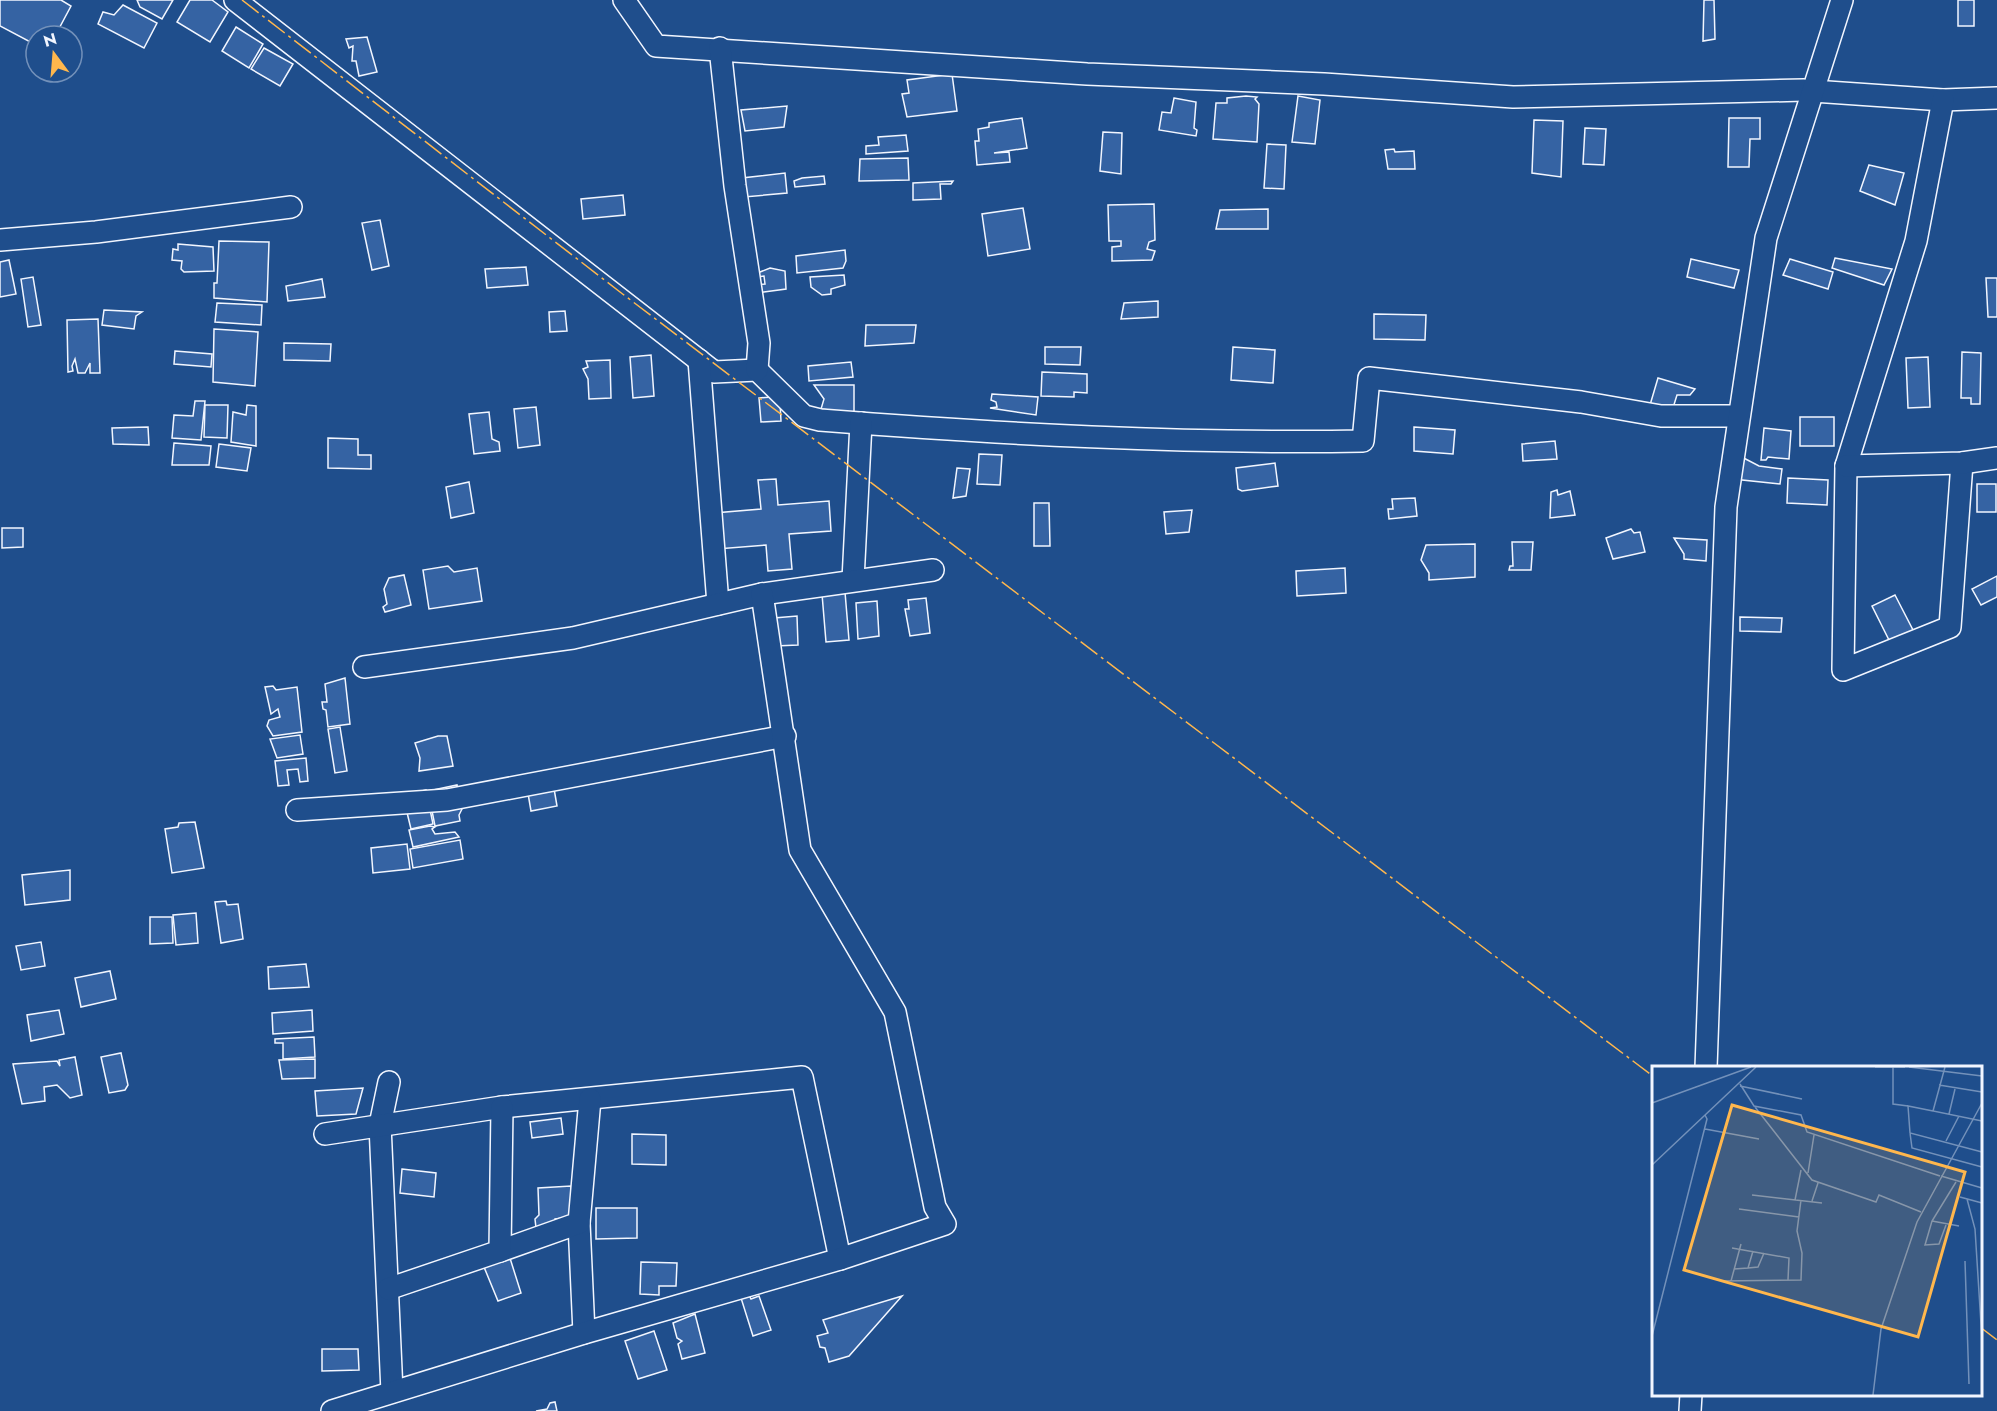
<svg xmlns="http://www.w3.org/2000/svg" width="1997" height="1411" font-family="Jost,sans-serif">
<style>
.building{fill:#3563a3;stroke:#f2f6ff;stroke-width:1.5}
.lines{fill:none;stroke-linecap:round;stroke-linejoin:round}
.minor-casing{stroke:#f2f6ff;stroke-width:24}
.minor{stroke:#1f4e8c;stroke-width:21}
.power{stroke:#ffb74d;stroke-width:1.5;stroke-dasharray:21 4.5 3 4.5;stroke-linecap:butt}
.inset-road{fill:none;stroke:#7391ba;stroke-width:1.5}
.view{fill:#ffb74d;fill-opacity:0.15;stroke:#ffb74d;stroke-width:3}
.inset-edge{fill:none;stroke:#f2f6ff;stroke-width:3}
</style>
<rect width="100%" height="100%" fill="#1f4e8c"/>
<!-- building -->
<g class="building">
<path d="M 0,0 L 61,0 L 71,6 L 55,36 L 36,36 L 36,45 L 0,26 Z"/>
<path d="M 137,0 L 173,0 L 162,19 L 140,7 Z"/>
<path d="M 190,0 L 212,0 L 228,12 L 210,42 L 177,22 Z"/>
<path d="M 1704,0 L 1714,0 L 1715,39 L 1703,41 Z"/>
<rect x="1958" y="0" width="16" height="26"/>
<path d="M 123,5 L 157,23 L 144,48 L 98,24 L 103,12 L 114,15 Z"/>
<path d="M 236,27 L 263,44 L 249,68 L 222,51 Z"/>
<path d="M 367,37 L 377,72 L 359,76 L 356,61 L 352,61 L 353,46 L 349,48 L 346,39 Z"/>
<path d="M 264,48 L 293,64 L 280,86 L 251,69 Z"/>
<path d="M 952,74 L 957,111 L 907,117 L 902,94 L 909,93 L 907,80 Z"/>
<path d="M 1246,96 L 1257,97 L 1255,99 L 1259,104 L 1257,142 L 1213,139 L 1216,103 L 1227,103 L 1227,98 Z"/>
<path d="M 1298,96 L 1320,100 L 1315,144 L 1292,142 Z"/>
<path d="M 1174,98 L 1196,102 L 1194,128 L 1197,130 L 1196,136 L 1159,130 L 1162,112 L 1171,113 Z"/>
<path d="M 787,106 L 784,127 L 745,131 L 741,110 Z"/>
<path d="M 1022,118 L 1027,148 L 994,153 L 1009,152 L 1010,162 L 977,165 L 975,141 L 979,141 L 978,129 L 989,127 L 989,123 Z"/>
<path d="M 1729,118 L 1760,118 L 1760,139 L 1750,139 L 1749,167 L 1728,167 Z"/>
<path d="M 1534,120 L 1563,121 L 1561,177 L 1532,173 Z"/>
<path d="M 1585,128 L 1606,129 L 1604,165 L 1583,164 Z"/>
<path d="M 1103,132 L 1122,133 L 1121,174 L 1100,171 Z"/>
<path d="M 906,135 L 908,151 L 866,154 L 866,146 L 879,145 L 878,137 Z"/>
<path d="M 1267,144 L 1286,145 L 1284,189 L 1264,188 Z"/>
<path d="M 1394,149 L 1395,152 L 1414,151 L 1415,169 L 1388,169 L 1385,150 Z"/>
<path d="M 908,158 L 909,180 L 859,181 L 860,159 Z"/>
<path d="M 1869,165 L 1904,173 L 1895,205 L 1860,191 Z"/>
<path d="M 785,173 L 787,193 L 744,197 L 742,178 Z"/>
<path d="M 824,176 L 825,184 L 795,187 L 794,181 L 802,178 Z"/>
<path d="M 953,181 L 951,184 L 940,184 L 941,199 L 913,200 L 913,183 Z"/>
<path d="M 623,195 L 625,215 L 583,219 L 581,199 Z"/>
<path d="M 1154,204 L 1155,240 L 1149,242 L 1147,249 L 1155,251 L 1152,260 L 1112,261 L 1112,247 L 1121,246 L 1121,241 L 1109,241 L 1108,205 Z"/>
<path d="M 1023,208 L 1030,249 L 988,256 L 982,214 Z"/>
<path d="M 1268,209 L 1268,229 L 1216,229 L 1220,210 Z"/>
<path d="M 380,220 L 389,266 L 372,270 L 362,223 Z"/>
<path d="M 219,241 L 269,242 L 267,302 L 214,298 L 214,283 L 217,283 Z"/>
<path d="M 178,244 L 213,247 L 214,271 L 184,272 L 181,269 L 182,261 L 172,260 L 173,249 L 178,250 Z"/>
<path d="M 845,250 L 846,261 L 843,268 L 797,273 L 796,256 Z"/>
<path d="M 1835,258 L 1892,269 L 1884,285 L 1832,268 Z"/>
<path d="M 1691,259 L 1739,270 L 1734,288 L 1687,277 Z"/>
<path d="M 1790,259 L 1833,272 L 1828,289 L 1783,275 Z"/>
<path d="M 9,260 L 16,294 L 0,297 L 0,262 Z"/>
<path d="M 526,267 L 528,285 L 487,288 L 485,269 Z"/>
<path d="M 770,268 L 785,271 L 786,289 L 756,293 L 755,285 L 765,284 L 764,276 L 758,277 L 755,274 Z"/>
<path d="M 844,275 L 845,285 L 831,289 L 831,294 L 822,295 L 811,287 L 810,277 Z"/>
<path d="M 33,277 L 41,325 L 28,327 L 21,279 Z"/>
<path d="M 1986,278 L 1997,278 L 1997,317 L 1988,317 Z"/>
<path d="M 322,279 L 325,297 L 288,301 L 286,286 Z"/>
<path d="M 1158,301 L 1158,317 L 1121,319 L 1124,303 Z"/>
<path d="M 217,303 L 262,305 L 261,325 L 215,322 Z"/>
<path d="M 104,310 L 142,312 L 136,316 L 134,329 L 102,325 Z"/>
<path d="M 565,311 L 567,331 L 550,332 L 549,312 Z"/>
<path d="M 1374,314 L 1426,315 L 1425,340 L 1374,339 Z"/>
<path d="M 98,319 L 100,373 L 90,373 L 90,363 L 85,373 L 78,373 L 75,359 L 72,366 L 73,371 L 68,372 L 67,320 Z"/>
<path d="M 866,325 L 916,325 L 914,343 L 865,346 Z"/>
<path d="M 214,329 L 258,332 L 255,386 L 213,382 Z"/>
<path d="M 284,343 L 331,344 L 330,361 L 284,360 Z"/>
<path d="M 1045,347 L 1081,347 L 1080,365 L 1045,364 Z"/>
<path d="M 1233,347 L 1275,350 L 1273,383 L 1231,380 Z"/>
<path d="M 175,351 L 212,354 L 211,367 L 174,364 Z"/>
<path d="M 1962,352 L 1981,353 L 1980,404 L 1971,404 L 1971,398 L 1961,398 Z"/>
<path d="M 651,355 L 654,396 L 633,398 L 630,357 Z"/>
<path d="M 1928,357 L 1930,407 L 1908,408 L 1906,358 Z"/>
<path d="M 610,360 L 611,398 L 589,399 L 588,379 L 583,369 L 588,367 L 586,361 Z"/>
<path d="M 851,362 L 853,377 L 809,381 L 808,366 Z"/>
<path d="M 1042,372 L 1087,374 L 1087,393 L 1074,392 L 1074,397 L 1041,396 Z"/>
<path d="M 1658,378 L 1695,389 L 1690,395 L 1677,395 L 1672,411 L 1650,405 Z"/>
<path d="M 814,385 L 854,385 L 854,413 L 821,409 L 824,399 Z"/>
<path d="M 992,394 L 1038,397 L 1036,415 L 990,408 L 997,407 L 996,402 L 991,400 Z"/>
<path d="M 772,397 L 780,402 L 781,421 L 761,422 L 759,398 Z"/>
<path d="M 195,401 L 205,401 L 201,440 L 172,438 L 174,415 L 193,416 Z"/>
<path d="M 205,405 L 228,405 L 227,438 L 204,437 Z"/>
<path d="M 247,405 L 256,406 L 256,446 L 231,442 L 233,412 L 246,415 Z"/>
<path d="M 536,407 L 540,445 L 518,448 L 514,409 Z"/>
<path d="M 489,412 L 492,439 L 499,442 L 500,451 L 474,454 L 469,414 Z"/>
<rect x="1800" y="417" width="34" height="29"/>
<path d="M 148,427 L 149,445 L 113,444 L 112,428 Z"/>
<path d="M 1414,427 L 1455,430 L 1453,454 L 1414,451 Z"/>
<path d="M 1764,428 L 1791,431 L 1789,459 L 1768,457 L 1766,460 L 1761,460 Z"/>
<path d="M 328,438 L 358,439 L 358,455 L 371,455 L 371,469 L 328,468 Z"/>
<path d="M 1555,441 L 1557,459 L 1523,461 L 1522,444 Z"/>
<path d="M 174,443 L 211,446 L 209,465 L 172,465 Z"/>
<path d="M 219,444 L 251,448 L 247,471 L 216,467 Z"/>
<path d="M 979,454 L 1002,455 L 1000,485 L 977,484 Z"/>
<path d="M 1736,454 L 1759,466 L 1782,469 L 1780,484 L 1733,479 Z"/>
<path d="M 1275,463 L 1278,486 L 1242,491 L 1238,489 L 1236,468 Z"/>
<path d="M 957,468 L 970,469 L 966,496 L 953,498 Z"/>
<path d="M 1788,478 L 1828,480 L 1827,505 L 1787,503 Z"/>
<path d="M 776,479 L 778,505 L 829,501 L 831,531 L 789,534 L 792,569 L 768,571 L 766,545 L 717,549 L 714,513 L 761,509 L 758,480 Z"/>
<path d="M 469,482 L 474,513 L 451,518 L 446,487 Z"/>
<rect x="1977" y="484" width="19" height="28"/>
<path d="M 1557,490 L 1558,495 L 1570,491 L 1575,515 L 1550,518 L 1551,492 Z"/>
<path d="M 1415,498 L 1417,516 L 1389,519 L 1388,509 L 1393,509 L 1392,499 Z"/>
<path d="M 1034,503 L 1049,503 L 1050,546 L 1034,546 Z"/>
<path d="M 1192,510 L 1189,532 L 1166,534 L 1164,512 Z"/>
<path d="M 2,528 L 23,528 L 23,547 L 2,548 Z"/>
<path d="M 1631,529 L 1634,533 L 1640,532 L 1645,552 L 1613,559 L 1606,538 Z"/>
<path d="M 1674,538 L 1707,540 L 1706,561 L 1684,559 L 1684,554 Z"/>
<path d="M 1512,542 L 1533,542 L 1531,570 L 1509,570 L 1510,566 L 1513,566 Z"/>
<path d="M 1475,544 L 1475,577 L 1429,580 L 1429,573 L 1421,560 L 1426,545 Z"/>
<path d="M 448,566 L 454,572 L 477,568 L 482,601 L 429,609 L 423,570 Z"/>
<path d="M 1345,568 L 1346,593 L 1297,596 L 1296,571 Z"/>
<path d="M 404,575 L 411,605 L 385,612 L 383,607 L 387,604 L 384,589 L 389,578 Z"/>
<path d="M 1997,576 L 1997,597 L 1981,605 L 1972,589 Z"/>
<path d="M 845,592 L 849,640 L 826,642 L 822,594 Z"/>
<path d="M 1895,595 L 1914,632 L 1891,644 L 1872,606 Z"/>
<path d="M 926,598 L 930,633 L 910,636 L 905,609 L 909,609 L 908,600 Z"/>
<path d="M 877,601 L 879,636 L 858,639 L 856,603 Z"/>
<path d="M 797,616 L 798,645 L 775,646 L 774,618 Z"/>
<path d="M 1740,617 L 1782,618 L 1781,632 L 1740,631 Z"/>
<path d="M 345,678 L 350,724 L 328,727 L 326,710 L 323,709 L 322,702 L 327,702 L 325,684 Z"/>
<path d="M 273,686 L 276,690 L 297,687 L 302,732 L 273,736 L 267,726 L 269,720 L 280,717 L 278,709 L 271,714 L 265,687 Z"/>
<path d="M 340,727 L 347,771 L 335,773 L 328,729 Z"/>
<path d="M 300,735 L 303,754 L 277,758 L 270,739 Z"/>
<path d="M 438,736 L 447,736 L 453,766 L 419,771 L 420,758 L 415,743 Z"/>
<path d="M 306,758 L 308,781 L 300,782 L 298,769 L 287,770 L 289,785 L 278,786 L 275,761 Z"/>
<path d="M 551,771 L 557,806 L 531,811 L 525,776 Z"/>
<path d="M 457,785 L 462,809 L 459,815 L 460,821 L 435,826 L 428,791 Z"/>
<path d="M 426,790 L 433,824 L 411,829 L 404,800 L 414,793 Z"/>
<path d="M 195,822 L 204,868 L 172,873 L 165,829 L 178,827 L 179,823 Z"/>
<path d="M 430,826 L 435,827 L 432,829 L 435,834 L 455,832 L 459,837 L 413,847 L 409,830 Z"/>
<path d="M 460,840 L 463,859 L 413,868 L 410,849 Z"/>
<path d="M 407,844 L 410,869 L 373,873 L 371,848 Z"/>
<path d="M 70,870 L 70,900 L 25,905 L 22,875 Z"/>
<path d="M 226,901 L 227,905 L 238,904 L 243,939 L 221,943 L 215,902 Z"/>
<path d="M 196,913 L 198,943 L 176,945 L 173,915 Z"/>
<path d="M 150,917 L 172,917 L 173,943 L 150,944 Z"/>
<path d="M 41,942 L 45,966 L 21,970 L 16,946 Z"/>
<path d="M 306,964 L 309,987 L 269,989 L 268,967 Z"/>
<path d="M 110,971 L 116,999 L 81,1007 L 75,978 Z"/>
<path d="M 59,1010 L 64,1034 L 31,1041 L 27,1015 Z"/>
<path d="M 312,1010 L 313,1031 L 273,1034 L 272,1013 Z"/>
<path d="M 314,1037 L 315,1057 L 283,1059 L 283,1043 L 275,1043 L 275,1039 Z"/>
<path d="M 121,1053 L 128,1085 L 125,1090 L 109,1093 L 101,1057 Z"/>
<path d="M 75,1057 L 82,1095 L 70,1098 L 57,1085 L 44,1087 L 45,1101 L 22,1104 L 13,1064 L 57,1061 L 60,1066 L 59,1060 Z"/>
<path d="M 315,1059 L 315,1078 L 282,1079 L 279,1060 Z"/>
<path d="M 363,1088 L 356,1114 L 317,1116 L 315,1091 Z"/>
<path d="M 561,1118 L 563,1134 L 532,1138 L 530,1122 Z"/>
<path d="M 632,1134 L 666,1135 L 666,1165 L 632,1164 Z"/>
<path d="M 402,1169 L 436,1173 L 434,1197 L 400,1193 Z"/>
<path d="M 571,1186 L 573,1217 L 555,1219 L 555,1227 L 536,1228 L 535,1219 L 539,1215 L 538,1188 Z"/>
<path d="M 596,1208 L 637,1208 L 637,1238 L 596,1239 Z"/>
<path d="M 509,1255 L 521,1293 L 498,1301 L 484,1267 Z"/>
<path d="M 641,1262 L 677,1263 L 676,1286 L 659,1286 L 659,1295 L 640,1294 Z"/>
<path d="M 749,1295 L 751,1299 L 759,1296 L 771,1330 L 753,1336 L 741,1298 Z"/>
<path d="M 902,1296 L 849,1356 L 829,1362 L 825,1348 L 820,1347 L 817,1336 L 828,1333 L 823,1320 Z"/>
<path d="M 695,1314 L 705,1353 L 682,1359 L 678,1344 L 682,1341 L 677,1338 L 673,1323 Z"/>
<path d="M 654,1331 L 667,1370 L 638,1379 L 625,1341 Z"/>
<path d="M 322,1349 L 358,1349 L 359,1370 L 322,1371 Z"/>
<path d="M 555,1402 L 557,1411 L 536,1411 L 547,1409 L 550,1403 Z"/>
</g>
<g class="lines">
<!-- minor casing -->
<g class="minor-casing">
<g id="minor">
<path d="M 235,0 L 714,372 L 757,370 L 804,416 L 820,420 C 1001,434 1182,444 1363,441 L 1369,378 L 1581,402 L 1661,416 L 1739,416"/>
<path d="M 624,0 L 656,46 L 1087,74 L 1324,84 L 1513,97 L 1804,90"/>
<path d="M 720,48 L 735,186 L 759,343 L 757,370"/>
<path d="M 1813,91 L 1943,100 L 1997,98"/>
<path d="M 1943,100 L 1916,241 L 1846,466 L 1843,670 L 1950,627 L 1962,463"/>
<path d="M 0,240 L 96,232 L 291,207"/>
<path d="M 699,360 L 718,604"/>
<path d="M 1846,466 L 1962,463 L 1997,458"/>
<path d="M 853,580 L 861,423"/>
<path d="M 364,667 L 573,638 L 762,594 L 933,570"/>
<path d="M 297,810 L 447,800 L 785,736"/>
<path d="M 1706,1068 L 1726,507 L 1766,238 L 1842,0"/>
<path d="M 389,1082 L 380,1125 L 392,1392"/>
<path d="M 325,1134 L 502,1107 L 802,1077 L 840,1259"/>
<path d="M 579,1223 L 584,1333"/>
<path d="M 500,1251 L 579,1223 L 590,1099"/>
<path d="M 388,1289 L 500,1251 L 502,1107"/>
<path d="M 332,1411 L 584,1333 L 840,1259 L 945,1224 L 935,1207 L 895,1012 L 800,850 L 762,594"/>
<path d="M 1690,1411 L 1691,1394"/>
</g>
</g>
<!-- minor -->
<use href="#minor" class="minor"/>
<!-- power -->
<g class="power">
<path d="M 242,0 L 620,292 L 1654,1077"/>
<path d="M 1980,1327 L 1997,1340"/>
</g>
</g>
<!-- overview -->
<g transform="translate(1652 1066)">
<rect width="330" height="330" fill="#1f4e8c"/>
<path class="inset-road" d="M 223,1 L 253,1M 241,1 L 241,38 L 256,40M 257,1 L 330,10M 293,1 L 281,45 L 330,55M 88,18 L 102,40 L 149,49 L 155,66 L 288,110M 287,19 L 330,26M 88,20 L 150,33M 0,37 L 99,1M 103,41 L 160,114 L 224,136 L 227,129 L 269,146M 281,45 L 256,40 L 258,67 L 330,86M 297,48 L 303,23M 53,63 L 107,73M 258,67 L 260,82 L 330,101M 294,75 L 307,50M 0,99 L 104,1M 156,107 L 162,69M 289,110 L 330,122M 100,129 L 170,137M 308,131 L 330,137M 315,133 L 323,163 L 330,274M 143,134 L 149,104M 160,135 L 166,117M 87,143 L 147,151M 280,155 L 307,160M 294,159 L 287,178 L 273,179 L 280,155 L 304,116M 80,182 L 137,192 L 136,214M 313,195 L 317,318M 96,202 L 106,201 L 112,187M 82,203 L 96,202 L 101,185M 69,215 L 149,214 L 150,187 L 145,165 L 149,134M 79,215 L 89,178M 0,270 L 55,53 L 53,49M 221,329 L 229,263 L 265,156 L 330,37"/>
<path class="view" d="M 80,39 L 313,106 L 266,271 L 32,204 Z"/>
<rect width="330" height="330" class="inset-edge"/>
</g>
<!-- north arrow -->
<g transform="translate(54 54) rotate(344)"><circle r="28" fill="#1f4e8c" stroke="#7391ba" stroke-width="1.5"/>
<path d="M0-4.5L10 22L0 15L-10 22Z" fill="#ffb74d"/>
<text y="-9" font-size="16" font-weight="bold" text-anchor="middle" fill="#f2f6ff">N</text>
</g>
</svg>
